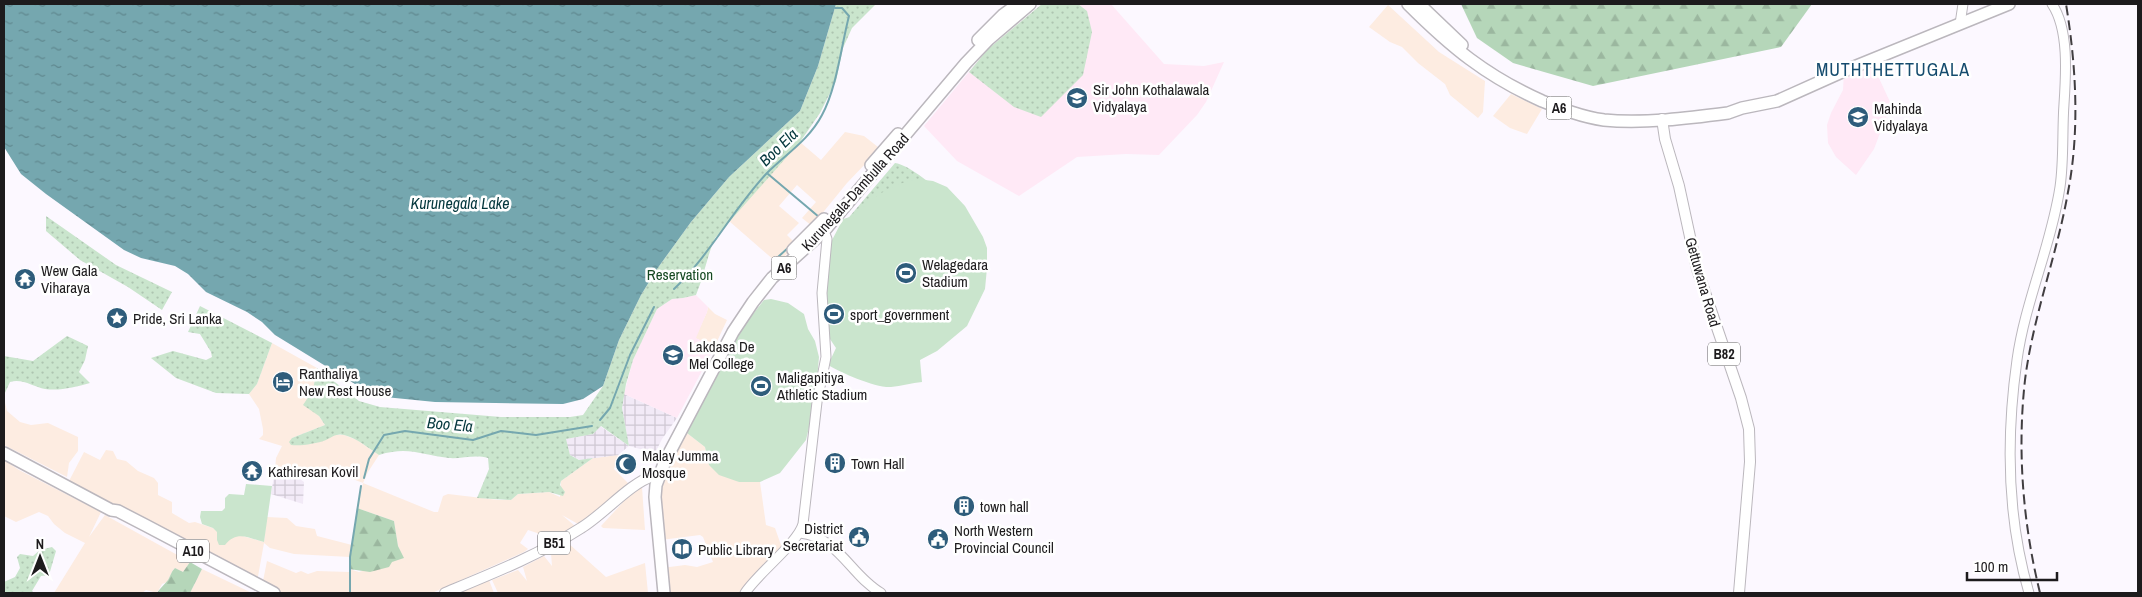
<svg xmlns="http://www.w3.org/2000/svg" width="2142" height="597" font-family="'Archivo Narrow',sans-serif">
<style>
.commercial{fill:#fdece1}
.industrial{fill:url(#industrial-grid)}
.education{fill:#ffe9f6}
.grass{fill:url(#grass-dots)}
.forest{fill:url(#forest-firs)}
.garden{fill:#cae5cd}
.water{fill:url(#water-ripples)}
.lines{fill:none;stroke-linecap:round;stroke-linejoin:round}
.stream{stroke:#75a7af;stroke-width:2}
.secondary-casing{stroke:#bbb7bd;stroke-width:11}
.primary-casing{stroke:#bbb7bd;stroke-width:12}
.highway-casing{stroke:#bbb7bd;stroke-width:14}
.secondary{stroke:#fff;stroke-width:9}
.primary{stroke:#fff;stroke-width:10}
.highway{stroke:#fff;stroke-width:11}
.rail{stroke:#413e41;stroke-width:2;stroke-dasharray:10 5;stroke-linecap:butt}
.labels{text-anchor:middle;dominant-baseline:central;stroke-width:5;stroke-linejoin:round;paint-order:stroke}
.shield{fill:#fff;stroke:#615f61;stroke-width:1}
.shield-label{font-size:14px;font-weight:bold;fill:#1d1b1d}
.poi-label{font-size:15px;fill:#1d1b1d;stroke:#fff;text-anchor:start}
.street-label{font-size:15px;fill:#1d1b1d;stroke:#fff}
.park-label{font-size:15px;fill:#154821;stroke:#fff}
.water-label{font-size:16px;font-style:italic;fill:#03363c;stroke:#fff}
.quarter-label{font-size:18px;letter-spacing:1px;fill:#154c6e;stroke:#fff}
</style>
<defs>
<pattern id="industrial-grid" width="8" height="8" patternUnits="userSpaceOnUse" patternTransform="scale(1.25)"><rect width="8" height="8" fill="#f2eaf7"/><path d="M0 4h8M4 0v8" fill="none" stroke="#cfc8d3"/></pattern>
<pattern id="grass-dots" width="8" height="8" patternUnits="userSpaceOnUse" patternTransform="scale(1.25)"><rect width="8" height="8" fill="#cae5cd"/><path d="M2 2h.1M6 6h.1" fill="none" stroke="#adc4b0" stroke-width="1.8" stroke-linecap="round"/></pattern>
<pattern id="forest-firs" width="22" height="20" patternUnits="userSpaceOnUse" patternTransform="scale(1.25)"><rect width="22" height="20" fill="#b5d6b9"/><path d="M5 1l3.5 6h-7zM16 11l3.5 6h-7z" fill="#9bb79f"/></pattern>
<pattern id="water-ripples" width="26" height="14" patternUnits="userSpaceOnUse" patternTransform="scale(1.25)"><rect width="26" height="14" fill="#75a7af"/><path d="M2 4q2-2 4 0t4 0M15 11q2-2 4 0t4 0" fill="none" stroke="#5f878e"/></pattern>
</defs>
<rect width="100%" height="100%" fill="#fcf8ff"/>
<!-- commercial -->
<g class="commercial">
<path d="M 1388,5 L 1439,52 L 1485,81 L 1483,112 L 1478,118 L 1450,95 L 1445,84 L 1418,63 L 1402,47 L 1390,42 L 1369,27 Z"/>
<path d="M 1511,94 L 1542,109 L 1527,134 L 1510,128 L 1493,116 Z"/>
<path d="M 845,132 L 864,136 L 878,147 L 868,161 L 847,183 L 812,226 L 802,218 L 816,202 L 797,185 L 779,206 L 799,223 L 787,235 L 796,244 L 784,257 L 775,261 L 729,221 L 800,142 L 821,160 Z"/>
<path d="M 708,307 L 715,314 L 727,320 L 713,350 L 706,343 L 695,338 L 707,312 Z"/>
<path d="M 272,343 L 317,368 L 313,390 L 308,400 L 325,425 L 292,438 L 300,445 L 325,440 L 334,435 L 344,435 L 357,440 L 379,455 L 368,472 L 363,483 L 434,512 L 438,512 L 443,496 L 448,494 L 499,500 L 511,500 L 518,494 L 549,492 L 560,497 L 561,481 L 593,458 L 618,455 L 614,469 L 630,485 L 578,524 L 562,515 L 575,526 L 545,544 L 537,533 L 528,530 L 520,543 L 528,549 L 524,552 L 432,593 L 276,593 L 263,581 L 267,561 L 296,573 L 301,571 L 308,574 L 317,571 L 349,572 L 349,569 L 359,572 L 403,558 L 398,546 L 394,521 L 357,508 L 363,483 L 340,474 L 314,470 L 275,470 L 276,458 L 282,446 L 259,439 L 263,435 L 263,429 L 259,409 L 249,394 L 257,384 Z"/>
<path d="M 4,398 L 7,411 L 20,422 L 31,425 L 48,423 L 78,437 L 78,451 L 69,463 L 67,477 L 4,445 Z"/>
<path d="M 683,430 L 705,447 L 709,465 L 739,482 L 760,482 L 766,525 L 775,528 L 782,548 L 760,569 L 742,593 L 665,593 L 662,568 L 685,565 L 697,567 L 713,562 L 703,537 L 700,535 L 661,540 L 657,495 Z"/>
<path d="M 106,450 L 113,451 L 117,459 L 126,461 L 138,471 L 154,478 L 158,483 L 158,495 L 172,502 L 172,513 L 189,523 L 195,522 L 213,528 L 218,532 L 217,540 L 239,535 L 264,542 L 267,517 L 287,518 L 296,526 L 315,529 L 317,536 L 352,545 L 350,557 L 294,554 L 270,548 L 264,543 L 257,582 L 69,481 L 84,452 L 100,460 Z"/>
<path d="M 4,460 L 19,470 L 101,512 L 89,537 L 105,515 L 190,562 L 183,572 L 175,568 L 173,570 L 167,582 L 162,584 L 157,593 L 146,590 L 142,593 L 54,593 L 85,543 L 65,533 L 54,524 L 48,516 L 39,512 L 16,522 L 4,516 Z"/>
<path d="M 642,487 L 645,530 L 603,528 L 601,526 L 626,499 Z"/>
<path d="M 568,543 L 606,577 L 645,563 L 648,593 L 498,593 L 492,580 L 518,570 L 527,581 L 523,567 L 544,556 L 552,566 L 551,553 Z"/>
<path d="M 202,569 L 252,593 L 190,593 Z"/>
<path d="M 489,580 L 494,593 L 457,593 Z"/>
</g>
<!-- industrial -->
<g class="industrial">
<path d="M 624,394 L 677,418 L 662,439 L 655,453 L 629,446 L 618,455 L 580,460 L 570,455 L 565,439 L 593,434 L 600,426 L 629,446 L 622,408 Z"/>
<path d="M 275,470 L 288,470 L 304,482 L 303,504 L 271,494 Z"/>
</g>
<!-- education -->
<g class="education">
<path d="M 1042,4 L 1111,4 L 1164,64 L 1204,66 L 1224,62 L 1206,102 L 1197,115 L 1159,155 L 1126,154 L 1077,157 L 1019,196 L 957,161 L 924,126 L 988,49 Z"/>
<path d="M 1871,61 L 1891,104 L 1874,149 L 1856,175 L 1836,157 L 1828,143 L 1827,125 L 1831,113 L 1843,90 L 1844,71 Z"/>
<path d="M 696,295 L 708,307 L 707,312 L 696,338 L 706,343 L 713,350 L 677,418 L 624,394 L 633,360 L 657,309 L 672,299 L 683,298 Z"/>
</g>
<!-- grass -->
<g class="grass">
<path d="M 836,4 L 876,4 L 852,28 L 843,48 L 836,81 L 820,113 L 800,142 L 715,238 C 707,256 704,276 696,295 L 683,298 L 672,299 L 657,309 L 633,360 L 626,384 L 622,408 L 629,446 L 601,426 L 593,434 L 566,439 L 570,455 L 579,460 L 593,458 L 561,481 L 560,485 L 565,492 L 563,496 L 549,492 L 518,494 L 511,500 L 477,498 L 489,469 L 488,458 C 475,454 462,459 449,458 C 420,455 409,446 379,455 C 368,448 357,438 344,435 C 337,433 332,437 326,440 C 316,444 301,446 291,445 L 289,442 L 292,438 L 325,425 L 319,416 L 303,405 L 313,390 L 317,368 L 359,401 L 380,407 L 501,417 L 570,417 L 583,415 L 603,386 L 619,340 L 641,295 L 657,269 L 691,222 L 729,177 L 800,111 L 818,66 Z"/>
<path d="M 1042,4 L 1078,4 L 1087,11 L 1092,32 L 1083,75 L 1041,117 L 1014,107 L 969,72 L 988,49 Z"/>
<path d="M 895,163 C 909,165 929,183 941,191 L 857,217 L 839,229 Z"/>
<path d="M 46,216 L 116,265 L 172,292 L 162,310 L 128,287 L 80,260 L 46,231 Z"/>
<path d="M 200,306 L 272,343 L 257,384 L 249,394 L 216,393 L 176,378 L 151,358 L 173,351 L 206,360 L 212,357 L 211,352 L 200,334 L 188,332 Z"/>
<path d="M 67,336 L 88,346 L 85,360 L 79,372 L 90,383 C 75,387 61,391 45,389 C 34,387 22,378 10,382 L 4,395 L 4,356 L 33,361 Z"/>
<path d="M 52,547 L 56,551 L 49,575 L 41,576 L 32,591 L 34,593 L 4,593 L 4,582 L 15,577 L 20,568 L 17,557 L 20,554 L 33,556 L 40,550 Z"/>
</g>
<!-- forest -->
<g class="forest">
<path d="M 1461,4 L 1812,4 L 1781,47 L 1593,86 L 1513,63 L 1477,38 Z"/>
<path d="M 357,508 L 394,521 L 398,546 L 404,558 L 392,562 L 389,567 L 370,572 L 349,569 Z"/>
<path d="M 190,562 L 202,569 L 190,593 L 157,593 C 160,588 165,584 168,580 C 171,575 171,572 175,568 L 183,572 Z"/>
</g>
<!-- garden -->
<g class="garden">
<path d="M 917,179 L 933,181 L 947,187 L 965,206 L 983,237 L 987,248 L 987,268 L 985,289 L 967,326 L 937,351 L 920,360 L 922,382 C 912,383 901,386 891,387 C 875,388 842,373 828,365 L 836,348 L 828,336 L 825,309 L 830,244 L 843,219 C 859,215 858,211 869,202 C 883,190 899,183 917,179 Z"/>
<path d="M 771,299 L 788,303 L 804,314 L 808,329 L 815,341 L 819,357 L 815,402 L 806,440 L 780,473 L 760,482 L 739,482 L 719,475 L 709,465 L 705,447 L 683,430 C 707,385 731,340 764,300 Z"/>
<path d="M 246,484 L 272,486 L 264,542 C 248,538 237,530 225,545 L 219,545 L 217,540 L 217,532 L 213,528 L 202,524 L 200,517 L 201,511 L 222,511 L 225,508 L 225,498 L 229,494 L 244,495 Z"/>
</g>
<!-- water -->
<path class="water" d="M 4,4 L 836,4 L 818,66 L 800,111 L 729,177 L 691,222 L 657,269 L 641,295 L 619,340 L 603,386 L 583,399 L 563,404 L 435,402 L 385,397 L 368,392 L 275,335 L 262,322 L 247,312 L 206,292 L 188,274 L 175,266 L 141,258 L 124,250 L 46,194 L 21,174 L 4,147 Z"/>
<g class="lines">
<!-- stream -->
<g class="stream">
<path d="M 768,174 L 819,217"/>
<path d="M 778,257 L 789,247"/>
<path d="M 674,289 C 710,255 733,209 767,173 C 786,154 809,140 822,115 C 837,87 841,47 849,16 L 842,8 L 835,8"/>
<path d="M 600,420 L 610,408 L 630,355 L 654,307"/>
<path d="M 364,478 L 369,459 L 384,435 L 405,431 L 473,440 L 501,431 L 536,435 L 592,426"/>
<path d="M 350,593 L 350,557 L 361,486"/>
</g>
<!-- secondary casing -->
<g class="secondary-casing">
<g id="secondary">
<path d="M 1960,24 L 1963,4"/>
<path d="M 800,533 C 839,537 850,575 881,593"/>
<path d="M 745,593 C 758,573 798,543 803,524 L 817,402 L 826,357 L 822,293 L 827,239 L 824,231 L 821,227"/>
<path d="M 2029,593 C 2007,518 2006,438 2017,360 C 2025,302 2051,246 2060,187 C 2064,160 2062,131 2064,104 C 2066,74 2069,29 2052,4"/>
</g>
</g>
<!-- primary casing -->
<g class="primary-casing">
<g id="primary">
<path d="M 1662,119 L 1665,139 L 1679,186 L 1697,269 L 1741,398 L 1749,429 L 1750,462 L 1739,593"/>
<path d="M 445,593 C 491,574 539,555 581,528 C 603,515 630,483 653,476"/>
</g>
</g>
<!-- highway casing -->
<g class="highway-casing">
<g id="highway">
<path d="M 1408,4 C 1451,47 1486,76 1542,101 C 1562,109 1582,117 1604,120 C 1642,124 1690,118 1728,113 L 1742,108 L 1777,101 L 1844,71 L 2009,4"/>
<path d="M 1419,4 L 1462,45"/>
<path d="M 978,40 L 1003,15 L 1018,4"/>
<path d="M 871,165 L 898,134"/>
<path d="M 793,250 L 824,219"/>
<path d="M 4,453 L 111,510 L 118,511 L 145,525 L 274,593"/>
<path d="M 664,593 L 655,497 L 656,485 L 665,461 L 733,332 L 753,302 L 772,278 L 824,231 L 966,63 L 989,39 L 1030,4"/>
</g>
</g>
<!-- secondary -->
<use href="#secondary" class="secondary"/>
<!-- primary -->
<use href="#primary" class="primary"/>
<!-- highway -->
<use href="#highway" class="highway"/>
<!-- rail -->
<path class="rail" d="M 2040,593 C 2023,524 2017,451 2025,380 C 2033,316 2057,255 2068,192 C 2080,130 2076,65 2066,4"/>
</g>
<!-- icons -->
<defs>
<g id="school-disc" transform="scale(1.125)"><circle r="9.5" fill="#2e5c7b" stroke="#fff"/><path d="M0-5L7-2L0 1L-7-2ZM-4 1L0 2.5L4 1V4Q0 6-4 4Z" fill="#fff"/></g>
<g id="stadium-disc" transform="scale(1.125)"><circle r="9.5" fill="#2e5c7b" stroke="#fff"/><path d="M0-5a6.5 5 0 1 0 0 10a6.5 5 0 1 0 0-10ZM-3.5-1.8h7v3.6h-7Z" fill="#fff"/></g>
<g id="temple-disc" transform="scale(1.125)"><circle r="9.5" fill="#2e5c7b" stroke="#fff"/><path d="M0-6L5-2H3V0L6.5 2.5H4V6H1.5V3h-3V6H-4V2.5H-6.5L-3 0V-2H-5Z" fill="#fff"/></g>
<g id="sight-disc" transform="scale(1.125)"><circle r="9.5" fill="#2e5c7b" stroke="#fff"/><path d="M0-6L1.8-2.2L6-1.7L2.9 1.2L3.7 5.4L0 3.3L-3.7 5.4L-2.9 1.2L-6-1.7L-1.8-2.2Z" fill="#fff"/></g>
<g id="hotel-disc" transform="scale(1.125)"><circle r="9.5" fill="#2e5c7b" stroke="#fff"/><path d="M-6-4.5h1.5V1H6V5H4.5V3h-9V5H-6ZM-4 0a1.8 1.8 0 1 1 3.6 0ZM.5 0V-2.5h3Q6-2.5 6 0Z" fill="#fff"/></g>
<g id="building-disc" transform="scale(1.125)"><circle r="9.5" fill="#2e5c7b" stroke="#fff"/><path d="M-4-6H4V6H1V3H-1V6H-4ZM-2.5-4.3h1.7v1.8h-1.7ZM.8-4.3h1.7v1.8H.8ZM-2.5-1h1.7V.8h-1.7ZM.8-1h1.7V.8H.8Z" fill="#fff"/></g>
<g id="mosque-disc" transform="scale(1.125)"><circle r="9.5" fill="#2e5c7b" stroke="#fff"/><path d="M3.5-4.9A6 6 0 1 0 3.5 4.9A5 5 0 1 1 3.5-4.9Z" fill="#fff"/></g>
<g id="civic-disc" transform="scale(1.125)"><circle r="9.5" fill="#2e5c7b" stroke="#fff"/><path d="M-.6-6.5H3V-4.5H.6V-3L4-1V1h2V6H-6V1h2V-1L-.6-3ZM-1.2 2.5V6h2.4V2.5Z" fill="#fff"/></g>
<g id="library-disc" transform="scale(1.125)"><circle r="9.5" fill="#2e5c7b" stroke="#fff"/><path d="M-6-4Q-3-5.5-.7-3.5V5Q-3 3-6 4ZM6-4Q3-5.5 .7-3.5V5Q3 3 6 4Z" fill="#fff"/></g>
</defs>
<g fill-rule="evenodd">
<use href="#school-disc" x="1077" y="98"/>
<use href="#school-disc" x="1858" y="117"/>
<use href="#stadium-disc" x="906" y="273"/>
<use href="#temple-disc" x="25" y="279"/>
<use href="#stadium-disc" x="834" y="314"/>
<use href="#sight-disc" x="117" y="318"/>
<use href="#school-disc" x="673" y="355"/>
<use href="#hotel-disc" x="283" y="382"/>
<use href="#stadium-disc" x="761" y="386"/>
<use href="#building-disc" x="835" y="463"/>
<use href="#mosque-disc" x="626" y="464"/>
<use href="#temple-disc" x="252" y="471"/>
<use href="#building-disc" x="964" y="506"/>
<use href="#civic-disc" x="859" y="537"/>
<use href="#civic-disc" x="938" y="539"/>
<use href="#library-disc" x="682" y="549"/>
</g>
<g class="labels">
<!-- shield labels -->
<g class="shield">
<rect x="1546.5" y="96.5" width="25" height="23" rx="4"/>
<rect x="771.5" y="256.5" width="25" height="23" rx="4"/>
<rect x="1708" y="342.5" width="32" height="23" rx="4"/>
<rect x="538" y="531.5" width="32" height="23" rx="4"/>
<rect x="177" y="539.5" width="32" height="23" rx="4"/>
</g>
<g class="shield-label">
<text x="1559" y="108">A6</text>
<text x="784" y="268">A6</text>
<text x="1724" y="354">B82</text>
<text x="554" y="543">B51</text>
<text x="193" y="551">A10</text>
</g>
<!-- poi labels -->
<g class="poi-label">
<text x="1093" y="89">Sir John Kothalawala<tspan x="1093" dy="17">Vidyalaya</tspan></text>
<text x="1874" y="108">Mahinda<tspan x="1874" dy="17">Vidyalaya</tspan></text>
<text x="922" y="264">Welagedara<tspan x="922" dy="17">Stadium</tspan></text>
<text x="41" y="270">Wew Gala<tspan x="41" dy="17">Viharaya</tspan></text>
<text x="850" y="314">sport_government</text>
<text x="133" y="318">Pride, Sri Lanka</text>
<text x="689" y="346">Lakdasa De<tspan x="689" dy="17">Mel College</tspan></text>
<text x="299" y="373">Ranthaliya<tspan x="299" dy="17">New Rest House</tspan></text>
<text x="777" y="377">Maligapitiya<tspan x="777" dy="17">Athletic Stadium</tspan></text>
<text x="642" y="455">Malay Jumma<tspan x="642" dy="17">Mosque</tspan></text>
<text x="851" y="463">Town Hall</text>
<text x="268" y="471">Kathiresan Kovil</text>
<text x="980" y="506">town hall</text>
<text x="843" y="528" text-anchor="end">District<tspan x="843" dy="17">Secretariat</tspan></text>
<text x="954" y="530">North Western<tspan x="954" dy="17">Provincial Council</tspan></text>
<text x="698" y="549">Public Library</text>
</g>
<!-- street labels -->
<g class="street-label">
<text transform="translate(855 192) rotate(-48)">Kurunegala-Dambulla Road</text>
<text transform="translate(1703 282) rotate(74)">Gettuwana Road</text>
</g>
<!-- park labels -->
<g class="park-label">
<text x="680" y="274">Reservation</text>
</g>
<!-- water labels -->
<g class="water-label">
<text transform="translate(778 147) rotate(-44)">Boo Ela</text>
<text x="460" y="203">Kurunegala Lake</text>
<text transform="translate(450 424) rotate(5)">Boo Ela</text>
</g>
<!-- quarter labels -->
<g class="quarter-label">
<text x="1893" y="69">MUTHTHETTUGALA</text>
</g>
</g>
<!-- border -->
<rect width="2142" height="597" fill="none" stroke="#1d1b1d" stroke-width="10"/>
<!-- north arrow -->
<g transform="translate(40 557)" stroke="#ffffff" stroke-width="4" paint-order="stroke">
<path d="M0-4L9 19L0 12L-9 19Z" fill="#1d1b1d"/>
<text y="-8" font-size="14" font-weight="bold" text-anchor="middle" fill="#1d1b1d">N</text>
</g>
<!-- scale -->
<path d="M1967 572v8h90v-8" fill="none" stroke="#1d1b1d" stroke-width="2.5"/>
<text x="1974" y="572" font-size="15" fill="#1d1b1d" stroke="#ffffff" stroke-width="4" paint-order="stroke">100 m</text>
</svg>
